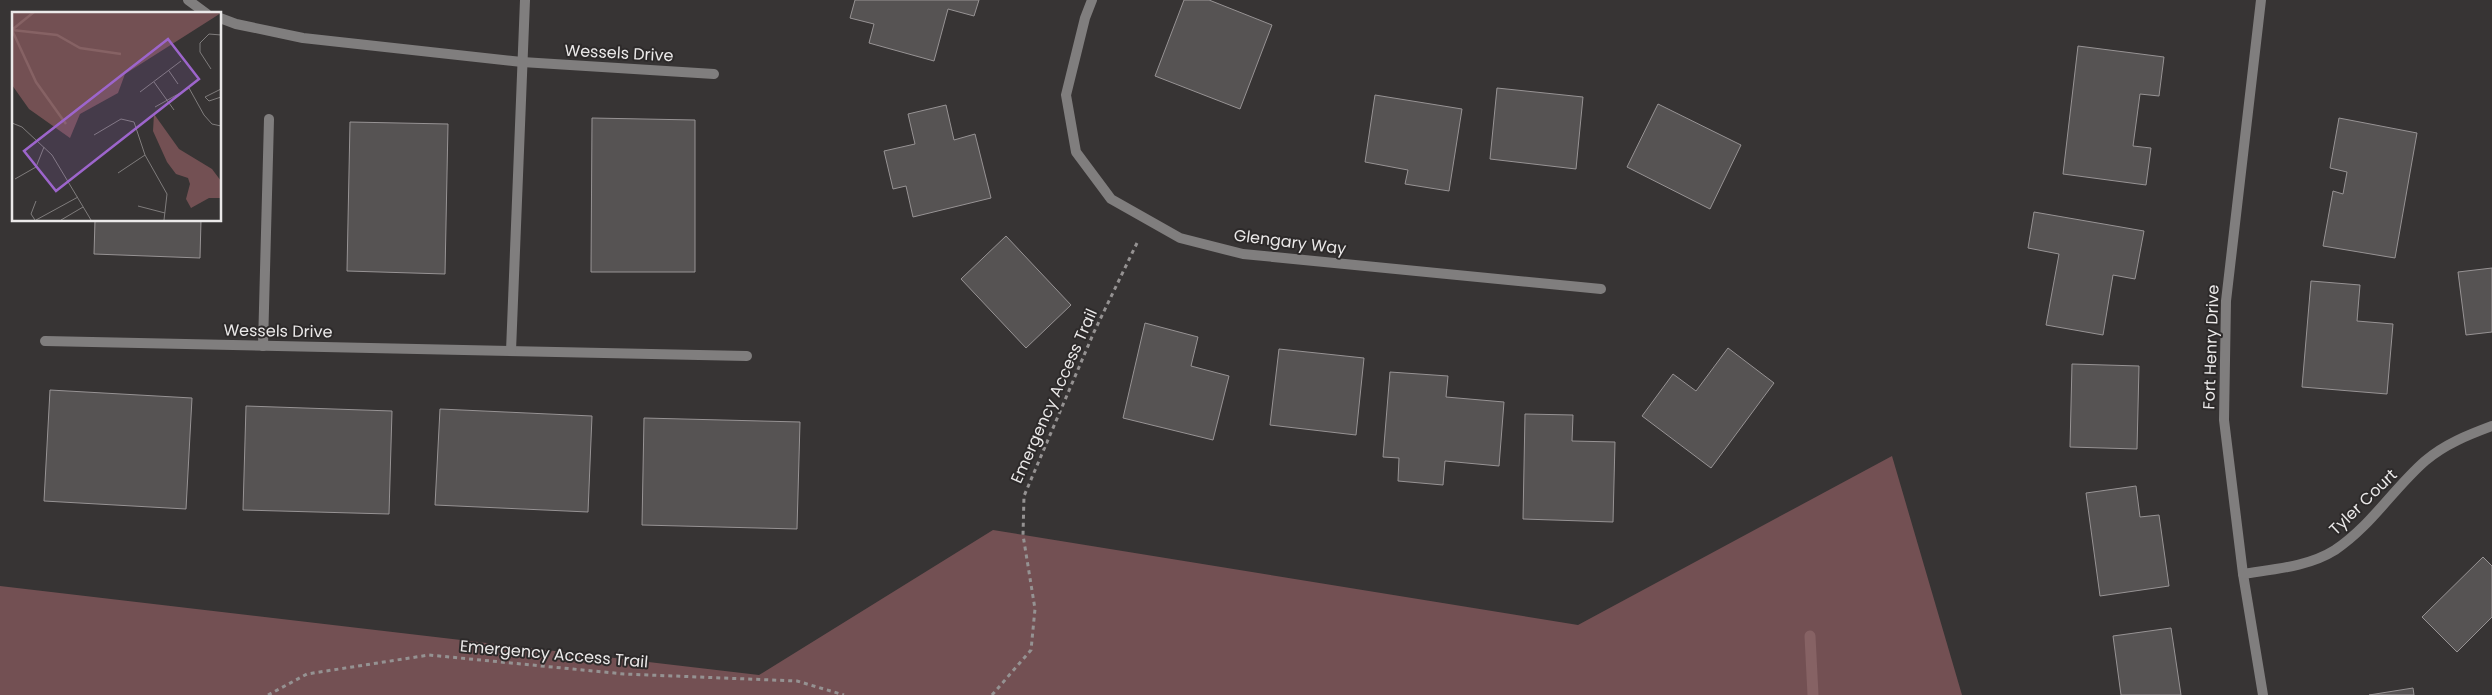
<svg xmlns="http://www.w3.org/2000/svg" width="2492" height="695" font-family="Poppins,sans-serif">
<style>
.forest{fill:#735053}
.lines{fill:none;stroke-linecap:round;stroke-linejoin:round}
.stream{stroke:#866264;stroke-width:11}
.building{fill:#565353;stroke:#979394}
.path{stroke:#959292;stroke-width:3;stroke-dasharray:4 4;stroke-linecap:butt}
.lane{stroke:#807e7e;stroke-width:10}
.street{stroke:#807e7e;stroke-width:10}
.labels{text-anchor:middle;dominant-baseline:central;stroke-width:4;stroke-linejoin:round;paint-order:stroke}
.street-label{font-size:16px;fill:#ebe9e9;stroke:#2d2a2a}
.inset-river{fill:none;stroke:#866264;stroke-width:2.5}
.inset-road{fill:none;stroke:#7f7c7c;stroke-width:1}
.view{fill:#9d65cc;fill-opacity:0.15;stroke:#9d65cc;stroke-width:2.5}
.inset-edge{fill:none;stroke:#ebe9e9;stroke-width:2.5}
</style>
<rect width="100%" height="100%" fill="#373434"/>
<!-- forest -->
<path class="forest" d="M 1892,456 L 1962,695 L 0,695 L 0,586 L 759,675 L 993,530 L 1578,625 Z"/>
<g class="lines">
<!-- stream -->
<path class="stream" d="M 1810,636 L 1813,695"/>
</g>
<!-- building -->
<g class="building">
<path d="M 855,0 L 979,0 L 974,16 L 948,9 L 934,61 L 869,43 L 874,24 L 850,18 Z"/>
<path d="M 1184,0 L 1209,0 L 1272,25 L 1240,109 L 1155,76 Z"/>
<path d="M 2078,46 L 2164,57 L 2159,96 L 2140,94 L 2133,146 L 2151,148 L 2146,185 L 2063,174 Z"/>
<path d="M 1497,88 L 1583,97 L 1576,169 L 1490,159 Z"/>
<path d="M 1375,95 L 1462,109 L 1449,191 L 1405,184 L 1408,170 L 1365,162 Z"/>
<path d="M 1658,104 L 1741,145 L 1710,209 L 1627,167 Z"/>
<path d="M 946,105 L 954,140 L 975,134 L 991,198 L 913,217 L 906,186 L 893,189 L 884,151 L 915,144 L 908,114 Z"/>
<path d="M 592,118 L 695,120 L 695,272 L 591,272 Z"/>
<path d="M 2339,118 L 2417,133 L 2395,258 L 2323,246 L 2333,191 L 2343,194 L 2347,172 L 2330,168 Z"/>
<path d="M 350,122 L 448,124 L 445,274 L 347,271 Z"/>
<path d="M 2034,212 L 2144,231 L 2135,279 L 2113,275 L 2103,335 L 2046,325 L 2059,254 L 2028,248 Z"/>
<path d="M 95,220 L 201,220 L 200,258 L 94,254 Z"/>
<path d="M 1006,236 L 1071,305 L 1026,348 L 961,279 Z"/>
<path d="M 2492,268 L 2492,332 L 2466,335 L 2458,272 Z"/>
<path d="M 2311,281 L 2360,285 L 2357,321 L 2393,324 L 2387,394 L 2302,387 Z"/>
<path d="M 1145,323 L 1198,337 L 1191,366 L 1229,376 L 1213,440 L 1123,418 Z"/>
<path d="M 1728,348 L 1774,383 L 1711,468 L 1642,416 L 1673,374 L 1696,391 Z"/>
<path d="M 1279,349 L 1364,358 L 1356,435 L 1270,425 Z"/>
<path d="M 2072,364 L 2139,366 L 2137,449 L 2070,447 Z"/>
<path d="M 1390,372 L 1448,376 L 1446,397 L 1504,402 L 1499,466 L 1445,461 L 1443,485 L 1398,481 L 1399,458 L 1383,457 Z"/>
<path d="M 50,390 L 192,398 L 186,509 L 44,501 Z"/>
<path d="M 246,406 L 392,411 L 389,514 L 243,510 Z"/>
<path d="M 440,409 L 592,416 L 588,512 L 435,505 Z"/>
<path d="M 1525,414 L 1573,415 L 1572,441 L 1615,442 L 1613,522 L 1523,519 Z"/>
<path d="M 644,418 L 800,422 L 797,529 L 642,525 Z"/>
<path d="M 2136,486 L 2140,517 L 2159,515 L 2169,586 L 2100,596 L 2086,493 Z"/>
<path d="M 2483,557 L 2492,566 L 2492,617 L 2457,652 L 2422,617 Z"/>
<path d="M 2171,628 L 2181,695 L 2121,695 L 2113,636 Z"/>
<path d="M 2413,688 L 2414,695 L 2369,695 Z"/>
</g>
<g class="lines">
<!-- path -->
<g class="path">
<path d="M 268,695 L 307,674 L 429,655 L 624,674 L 797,681 L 844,695"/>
<path d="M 992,695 L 1031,650 L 1035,609 L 1023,535 L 1024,496 L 1094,332 L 1137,243"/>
</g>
<!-- lane -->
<path class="lane" d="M 263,346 L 269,119"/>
<!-- street -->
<g class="street">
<path d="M 188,0 L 207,14"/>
<path d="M 1092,0 L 1085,18 L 1066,95 L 1076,152 L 1111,199 L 1180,238 L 1243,254 L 1601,289"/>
<path d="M 2261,0 L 2226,301 L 2224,420 L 2243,574 L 2263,695"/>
<path d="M 220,18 L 236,24 L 303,38 L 522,62 L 714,74"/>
<path d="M 45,341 L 747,356"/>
<path d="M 511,351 L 525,0"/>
<path d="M 2243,574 C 2274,569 2308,567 2335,550 C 2371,526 2393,489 2425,461 C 2445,444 2468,435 2492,426"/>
</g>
</g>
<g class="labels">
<!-- street labels -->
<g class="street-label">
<text transform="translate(619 53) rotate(3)">Wessels Drive</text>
<text transform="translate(1290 242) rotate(7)">Glengary Way</text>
<text transform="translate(278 331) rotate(1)">Wessels Drive</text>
<text transform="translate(2211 347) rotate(-88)">Fort Henry Drive</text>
<text transform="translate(1054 396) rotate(-66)">Emergency Access Trail</text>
<text transform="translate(2363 502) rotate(-44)">Tyler Court</text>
<text transform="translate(554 654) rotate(5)">Emergency Access Trail</text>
</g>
</g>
<!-- overview -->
<g transform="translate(12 12)">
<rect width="209" height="209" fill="#373434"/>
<path d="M 0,0 L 209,0 L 209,1 L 113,62 L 106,81 L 68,102 L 58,126 L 17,97 L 0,73 ZM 142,102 L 167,137 L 200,157 L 209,169 L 209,186 L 197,186 L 179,196 L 174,187 L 178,172 L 176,166 L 164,162 L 155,150 L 141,119 Z" fill="#735053"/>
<path class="inset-river" d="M 1,17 L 22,0M 0,18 L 45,23 L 68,36 L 109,42M 0,18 L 24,70 L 54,112"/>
<path class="inset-road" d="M 199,57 L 188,40 L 188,31 L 197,22 L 209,23M 157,59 L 166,72M 142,70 L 162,98M 209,77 L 193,85 L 197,89 L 209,85M 128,80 L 169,49M 143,95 L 177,76 L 192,103 L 200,112 L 209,114M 0,111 L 10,115 L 40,143 L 79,208M 82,123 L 109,107 L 122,110 L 133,143 L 155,182 L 152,208M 106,161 L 133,143M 3,167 L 24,155 L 32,135M 126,194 L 153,201M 23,208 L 19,202 L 24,189M 24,208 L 66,185M 49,208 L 71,195"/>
<path class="view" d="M 156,27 L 187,67 L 44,179 L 12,139 Z"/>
<rect width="209" height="209" class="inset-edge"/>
</g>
</svg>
